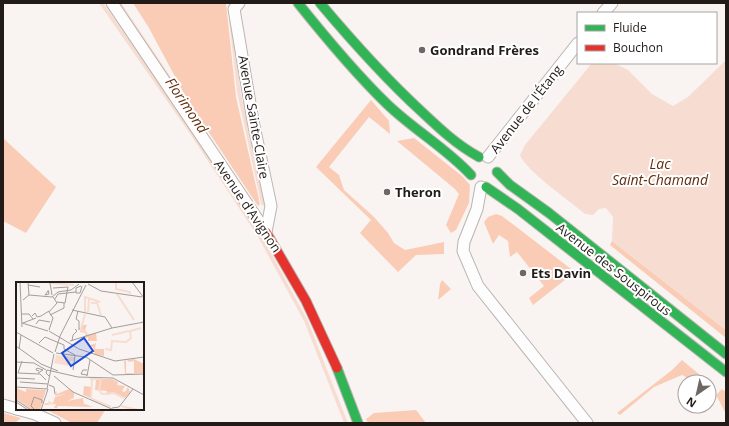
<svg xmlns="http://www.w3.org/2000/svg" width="729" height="426" font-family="'Open Sans',sans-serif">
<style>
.green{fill:#faccb6}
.water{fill:#f7ddd1}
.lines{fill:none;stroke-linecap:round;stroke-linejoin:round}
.stream{stroke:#f7ddd1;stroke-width:3.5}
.street-casing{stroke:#bab4b1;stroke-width:13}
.fast-casing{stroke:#bab4b1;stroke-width:11}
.jam-casing{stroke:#bab4b1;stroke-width:11}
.street{stroke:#fefdfd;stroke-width:11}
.fast{stroke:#30b455;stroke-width:9}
.jam{stroke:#e5322d;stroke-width:9}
.poi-dot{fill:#6e6764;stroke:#fff;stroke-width:1.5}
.labels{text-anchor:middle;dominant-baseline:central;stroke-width:4;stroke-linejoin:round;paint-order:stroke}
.poi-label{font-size:13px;font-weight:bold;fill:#231b17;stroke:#fff;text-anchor:start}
.street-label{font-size:13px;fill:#231b17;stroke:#fff}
.water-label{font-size:14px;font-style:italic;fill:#612d0f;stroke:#fff}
.inset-river{fill:none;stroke:#f7ddd1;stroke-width:2}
.inset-road{fill:none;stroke:#a39d9a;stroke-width:1}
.view{fill:#1d4ed8;fill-opacity:0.15;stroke:#1d4ed8;stroke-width:2}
.inset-edge{fill:none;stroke:#231b17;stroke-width:2}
</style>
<rect width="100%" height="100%" fill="#f9f4f2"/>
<!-- green -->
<g class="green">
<path d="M 133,3 L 226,3 L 236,97 L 260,204 L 258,206 L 188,101 L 149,28 Z"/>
<path d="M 371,100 L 389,121 L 390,134 L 369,117 L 329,167 L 339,175 L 344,190 L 374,217 L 388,233 L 394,243 L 405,250 L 444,242 L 444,254 L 416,255 L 398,272 L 360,233 L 371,220 L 316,167 Z"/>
<path d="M 3,138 L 56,187 L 26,233 L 3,221 Z"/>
<path d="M 414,138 L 462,176 L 470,185 L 469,203 L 456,230 L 451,233 L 446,225 L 459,194 L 455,189 L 397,141 Z"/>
<path d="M 496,214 L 502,216 L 575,272 L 533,305 L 529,298 L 544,286 L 517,252 L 510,257 L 508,241 L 499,235 L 493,244 L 484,222 L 488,217 Z"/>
<path d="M 612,241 L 726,330 L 726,338 L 610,245 Z"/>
<path d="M 442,280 L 451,289 L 438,300 L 440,284 Z"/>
<path d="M 682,360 L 712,385 L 709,386 L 709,382 L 695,382 L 682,375 L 654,387 L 620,415 L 617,413 L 672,370 Z"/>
<path d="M 722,389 L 726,392 L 726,414 L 716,395 Z"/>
<path d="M 48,409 L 106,409 L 97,423 L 72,423 L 47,410 Z"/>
<path d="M 416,410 L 426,423 L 368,423 L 366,419 L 374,413 Z"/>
<path d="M 3,413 L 21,418 L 15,423 L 3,423 Z"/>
</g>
<!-- water -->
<path class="water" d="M 726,60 L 726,330 L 612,241 L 613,217 L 606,208 L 599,209 L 593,215 L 585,214 C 570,201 526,171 520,155 L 525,145 L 592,63 L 614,63 L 628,70 L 652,94 L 673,106 L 688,97 Z"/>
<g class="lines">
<!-- stream -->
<g class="stream">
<path d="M 101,3 L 193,135 L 259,235 L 306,321 L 346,423"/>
<path d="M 119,3 L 204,130"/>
<path d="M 231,22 L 239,93 L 263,204"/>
</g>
<!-- street casing -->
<g class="street-casing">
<g id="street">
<path d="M 112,3 L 266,232"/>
<path d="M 239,3 L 234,9 L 253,121 L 271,206 L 266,232"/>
<path d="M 603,13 L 612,3"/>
<path d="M 488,157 L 578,43"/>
<path d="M 481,187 L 477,209 L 464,242 L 463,251 L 478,286 L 587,423"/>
<path d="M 3,405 L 17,409"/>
<path d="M 17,409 L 35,414 L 55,423"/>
</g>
</g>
<!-- fast casing -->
<g class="fast-casing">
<g id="fast">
<path d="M 298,3 C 326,38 355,73 387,104 C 414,130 446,148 471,175"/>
<path d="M 320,3 C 352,41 385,78 422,112 C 440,129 457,145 479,157"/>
<path d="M 497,172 L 510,185 L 549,213 L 726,354"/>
<path d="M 486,187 L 518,209 L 726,372"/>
<path d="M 337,368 L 358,423"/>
</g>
</g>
<!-- jam casing -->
<g class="jam-casing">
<path id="jam" d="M 266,232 L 306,301 L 337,368"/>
</g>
<!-- street -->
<use href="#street" class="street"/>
<!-- fast -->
<use href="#fast" class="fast"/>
<!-- jam -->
<use href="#jam" class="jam"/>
</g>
<!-- markers -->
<g class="poi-dot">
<circle cx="422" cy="50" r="4"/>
<circle cx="387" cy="192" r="4"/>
<circle cx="523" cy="273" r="4"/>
</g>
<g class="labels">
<!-- poi labels -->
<g class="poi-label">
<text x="430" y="50">Gondrand Frères</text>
<text x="395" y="192">Theron</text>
<text x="531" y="273">Ets Davin</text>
</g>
<!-- street labels -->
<g class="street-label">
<text transform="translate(526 109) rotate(-52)">Avenue de l'Étang</text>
<text transform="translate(254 117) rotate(80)">Avenue Sainte-Claire</text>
<text transform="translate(248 206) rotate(56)">Avenue d'Avignon</text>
<text transform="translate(614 269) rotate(38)">Avenue des Souspirous</text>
</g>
<!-- water labels -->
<g class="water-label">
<text transform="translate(187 105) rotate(56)">Florimond</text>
<text x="660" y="163">Lac<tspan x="660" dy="16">Saint-Chamand</tspan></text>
</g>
</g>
<!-- overview -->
<g transform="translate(16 282)">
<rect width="128" height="128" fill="#f9f4f2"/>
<path d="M 67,43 L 71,43 L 69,48 L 73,53 L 80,51 L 81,59 L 72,59 L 72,55 L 68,57 L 70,51 L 64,50 ZM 80,61 L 79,67 L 88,67 L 88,74 L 79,73 L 77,65 L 72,64 ZM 118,77 L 128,82 L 128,91 L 109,92 L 108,79 L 110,78 L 110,91 L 118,91 L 118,79 L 113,80 L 111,78 ZM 80,97 L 96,97 L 102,100 L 101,103 L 109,104 L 106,109 L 109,110 L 112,105 L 114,110 L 109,116 L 99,111 L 91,113 L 91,109 L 79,108 ZM 68,104 L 76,105 L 75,116 L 67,113 ZM 0,106 L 10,110 L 10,107 L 30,108 L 24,128 L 16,128 L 0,117 ZM 53,107 L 58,110 L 58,116 L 51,119 L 67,116 L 68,122 L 54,124 L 69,122 L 77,125 L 42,124 L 41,126 L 38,126 L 40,122 L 28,123 L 30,121 L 38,122 L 32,120 L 32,119 L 37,121 L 39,115 L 49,112 L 39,114 L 40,109 L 41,112 Z" fill="#faccb6"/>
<path d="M 40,73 L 58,75 L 58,79 L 54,79 L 53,84 L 38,81 Z" fill="#f7ddd1"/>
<path class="inset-river" d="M 100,0 L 100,7 L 114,10 L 114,12M 35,1 L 58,3M 101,12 L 118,38M 75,21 L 81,21 L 85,33M 69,30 L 69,15 L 84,20M 72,30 L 73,17M 63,46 L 73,53M 65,47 L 69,32M 96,53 L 113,49M 95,59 L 110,60 L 115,56 L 114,49 L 125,46M 89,67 L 95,68 L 96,59M 74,97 L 85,97 L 83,108 L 86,112 L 98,111 L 108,116M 75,117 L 76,98M 76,117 L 95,125M 105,124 L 122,128"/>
<path class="inset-road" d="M 4,0 L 6,45M 12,0 L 13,13M 32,0 L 34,1 L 36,13M 116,0 L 128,16M 72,2 L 85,9 L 126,15M 12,3 L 24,5M 65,4 L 60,6 L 60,11 L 64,11 L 66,4M 37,6 L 52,5 L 49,21 L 41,20M 32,8 L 33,12 L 29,13 L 32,9M 37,15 L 41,21 L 33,30 L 37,36M 39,17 L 42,12 L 60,10M 7,18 L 13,13 L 36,15 L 42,10 L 55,8 L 63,2M 56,28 L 89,35 L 96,46M 62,29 L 60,37 L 63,39 L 63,48M 6,32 L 13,32 L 17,37M 34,33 L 48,26 L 48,21M 16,34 L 19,31 L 21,35 L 25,34 L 33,29M 6,41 L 32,49M 7,41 L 20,36M 20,42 L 23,38 L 34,40M 33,48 L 37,36M 33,49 L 63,67 L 99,79 L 128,75M 0,50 L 37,71M 54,59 L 96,46 L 128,40M 56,59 L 57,53 L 61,49 L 59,47M 23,61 L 29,55 L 48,63 L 48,67 L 59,73M 0,64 L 25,82 L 42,89M 3,67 L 5,53M 39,70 L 44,54 L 70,3M 40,71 L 70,75 L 97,93 L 128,92M 6,79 L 2,91 L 24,92 L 30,98M 0,80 L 18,81 L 30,88M 57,88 L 59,74M 71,88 L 67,88 L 65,92 L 71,93M 22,91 L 27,88 L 21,86 L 20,88 L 23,89M 33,94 L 30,91 L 31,88 L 62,95 L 97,96 L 128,113M 38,94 L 57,110 L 98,128M 71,94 L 74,78M 0,96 L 19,97M 4,100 L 32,102M 33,103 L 38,105 L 39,112M 0,105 L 31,107M 31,107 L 38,72M 0,118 L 15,128M 0,120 L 12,128M 96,126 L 103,125 L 117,107M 19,128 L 15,124 L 18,115 L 26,118 L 26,121M 25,128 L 32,107"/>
<path class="view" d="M 68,56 L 77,69 L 55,84 L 46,71 Z"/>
<rect width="128" height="128" class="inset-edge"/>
</g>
<!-- border -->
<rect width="729" height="426" fill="none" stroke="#231b17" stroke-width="8"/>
<!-- legend -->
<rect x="577" y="12" width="140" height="52" fill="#ffffff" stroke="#a7a4a2"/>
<rect x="585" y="25" width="20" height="6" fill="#30b455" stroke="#a7a4a2"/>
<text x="613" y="32" font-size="12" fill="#231b17">Fluide</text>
<rect x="585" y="45" width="20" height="6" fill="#e5322d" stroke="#a7a4a2"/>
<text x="613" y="52" font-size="12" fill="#231b17">Bouchon</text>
<!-- north arrow -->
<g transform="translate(697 394) rotate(214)"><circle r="19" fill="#ffffff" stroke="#a7a4a2"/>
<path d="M0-3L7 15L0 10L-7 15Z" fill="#6e6764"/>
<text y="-6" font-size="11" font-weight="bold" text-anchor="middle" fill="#231b17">N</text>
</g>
</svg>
